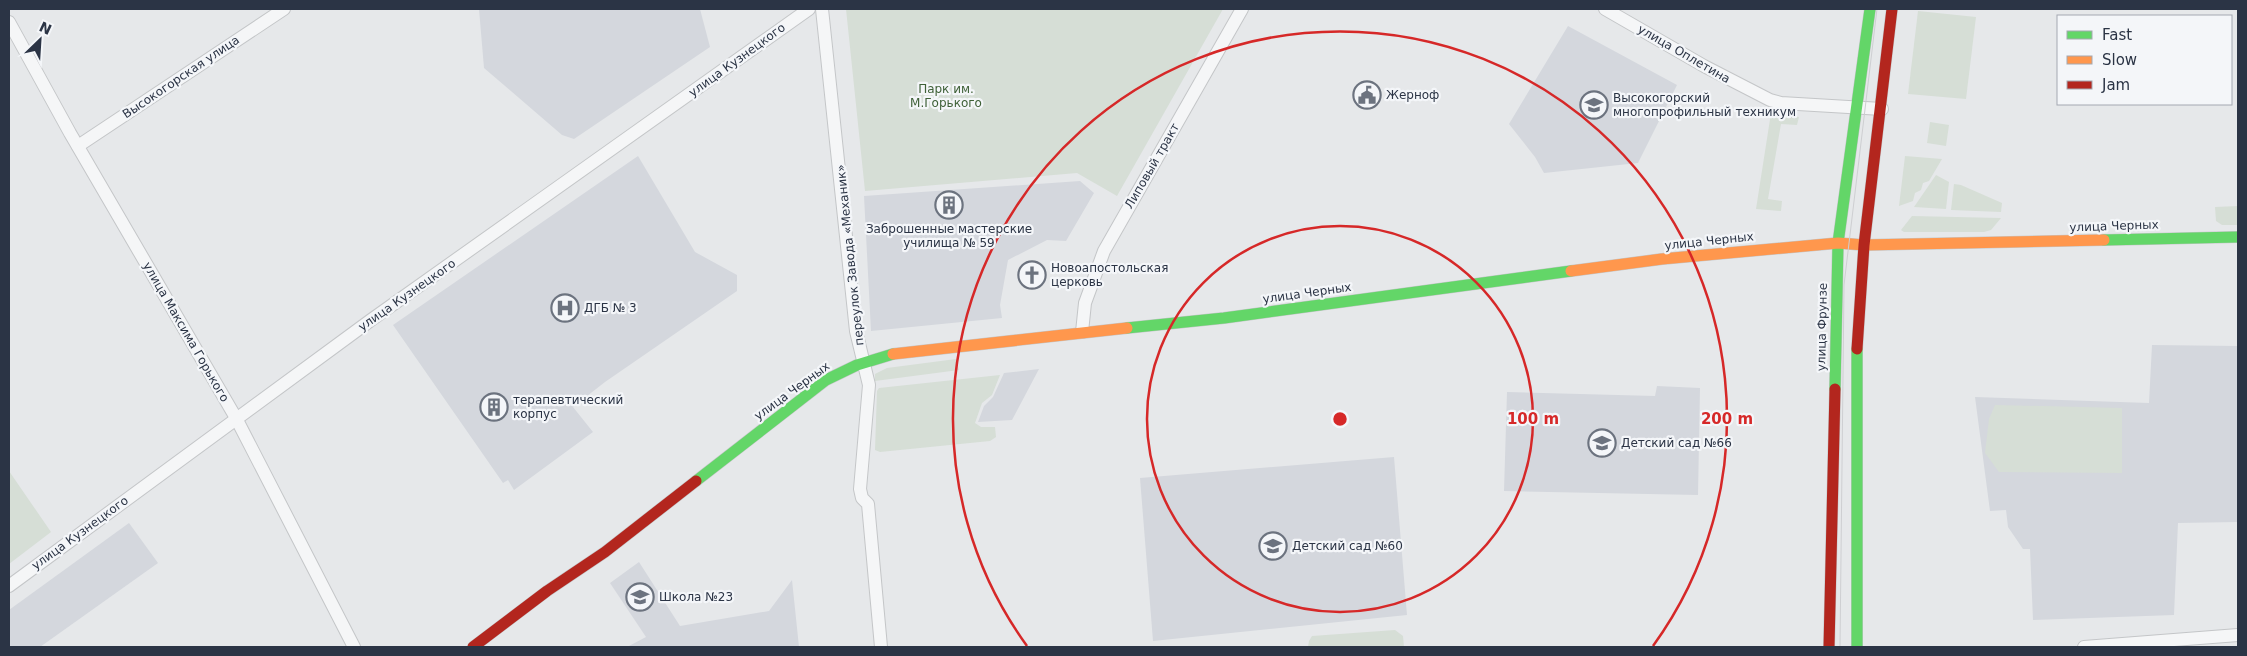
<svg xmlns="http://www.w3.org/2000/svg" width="2247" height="656" font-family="'DejaVu Sans',sans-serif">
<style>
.built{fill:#d4d7dd}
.green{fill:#d6ded6}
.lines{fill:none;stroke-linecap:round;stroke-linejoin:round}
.street-casing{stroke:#c4c6c8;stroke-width:14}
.fast-casing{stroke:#c4c6c8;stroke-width:12}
.slow-casing{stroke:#c4c6c8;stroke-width:12}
.jam-casing{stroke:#c4c6c8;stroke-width:12}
.street{stroke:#f5f6f7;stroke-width:12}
.fast{stroke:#63d668;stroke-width:11}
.slow{stroke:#ff974d;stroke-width:11}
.jam{stroke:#b3261e;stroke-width:11}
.tram{stroke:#cecfd2;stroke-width:1}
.ring{fill:none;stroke:#d62828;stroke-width:2.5}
.labels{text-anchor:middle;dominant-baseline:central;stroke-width:4.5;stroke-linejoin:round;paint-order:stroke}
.street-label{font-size:12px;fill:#2b3445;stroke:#f4f6f9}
.park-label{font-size:12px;fill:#3f6138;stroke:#f4f6f9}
.poi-label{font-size:12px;fill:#2b3445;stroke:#f4f6f9;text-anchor:start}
.centre{fill:#d62828;stroke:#f4f6f9;stroke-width:2.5}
.ring-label{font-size:15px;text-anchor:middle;font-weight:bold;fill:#d62828;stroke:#f4f6f9;stroke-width:4.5;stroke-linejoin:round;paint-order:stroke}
</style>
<rect width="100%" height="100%" fill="#e6e8ea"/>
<!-- built -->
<g class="built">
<path d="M 479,9 L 700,9 L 710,47 L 574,139 L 562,135 L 484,68 Z"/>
<path d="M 1568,26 L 1677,85 L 1638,163 L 1544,173 L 1535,157 L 1509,124 Z"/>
<path d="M 638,156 L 695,252 L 737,275 L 737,291 L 605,382 L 573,407 L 593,432 L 514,490 L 508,480 L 503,483 L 393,325 Z"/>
<path d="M 1080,181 L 1094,193 L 1066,241 L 1047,240 L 1008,260 L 1000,305 L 1002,318 L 871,331 L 864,196 Z"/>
<path d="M 2152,345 L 2238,346 L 2238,522 L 2178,523 L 2174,615 L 2033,620 L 2030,549 L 2023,549 L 2008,527 L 2006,510 L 1990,511 L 1975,397 L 2149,403 Z"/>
<path d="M 1039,369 L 1012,420 L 978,422 L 984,406 L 993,397 L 1004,373 Z"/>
<path d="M 1657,386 L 1700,388 L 1698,495 L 1504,491 L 1507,392 L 1655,396 Z"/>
<path d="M 1394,457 L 1407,615 L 1153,641 L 1140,478 Z"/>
<path d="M 129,523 L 158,563 L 40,647 L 9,647 L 9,610 Z"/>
<path d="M 639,562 L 680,626 L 769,611 L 792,580 L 799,647 L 627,647 L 646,637 L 610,583 Z"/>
</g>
<!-- green -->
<g class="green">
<path d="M 846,9 L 1223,9 L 1117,196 L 1077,173 L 865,191 Z"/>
<path d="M 1918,11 L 1976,17 L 1966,99 L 1908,94 Z"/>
<path d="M 1771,113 L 1799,117 L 1797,125 L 1781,124 L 1768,199 L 1782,201 L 1781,211 L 1756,209 Z"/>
<path d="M 1930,122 L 1949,125 L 1946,146 L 1927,143 Z"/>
<path d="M 1905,156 L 1942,159 L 1929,181 L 1923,183 L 1921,190 L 1915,193 L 1913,201 L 1899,206 Z"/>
<path d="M 1936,175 L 1949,182 L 1946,209 L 1914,207 Z"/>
<path d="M 1954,184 L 1961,185 L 2002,203 L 2001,212 L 1951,210 Z"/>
<path d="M 2238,206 L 2238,225 L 2222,225 L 2216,221 L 2215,207 Z"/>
<path d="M 1912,216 L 2001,218 L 1991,230 L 1984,232 L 1904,232 L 1901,230 Z"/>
<path d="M 956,359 L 959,370 L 875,381 L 875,374 L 887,368 Z"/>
<path d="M 1000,375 L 992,395 L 982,403 L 975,423 L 981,427 L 995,427 L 996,437 L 990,441 L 880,452 L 875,450 L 877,391 L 879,388 Z"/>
<path d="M 1995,405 L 2122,408 L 2122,473 L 1999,472 L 1985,453 L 1989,419 Z"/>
<path d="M 9,471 L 51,532 L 9,564 Z"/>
<path d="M 1395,630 L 1403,636 L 1404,647 L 1308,647 L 1309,641 L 1312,636 Z"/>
</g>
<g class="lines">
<!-- street casing -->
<g class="street-casing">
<g id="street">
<path d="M 822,9 L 856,331 L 869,385 L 860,489 L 862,498 L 868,504 L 881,647"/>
<path d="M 1605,9 L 1704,66 L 1770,100 L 1781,103 L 1882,109"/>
<path d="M 9,22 L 70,133 L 236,418 L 354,647"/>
<path d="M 78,146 L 284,9"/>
<path d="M 1082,332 L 1085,303 L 1104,251 L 1242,9"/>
<path d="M 9,586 L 371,320 L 809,9"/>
<path d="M 2084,647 L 2238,635"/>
</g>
</g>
<!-- fast casing -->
<g class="fast-casing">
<g id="fast">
<path d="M 2104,240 L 2238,237"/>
<path d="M 1127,328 L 1224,318 L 1571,271"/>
<path d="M 1857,349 L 1857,647"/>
<path d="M 1835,389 L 1838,243 L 1870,9"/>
<path d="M 696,481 L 826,380 L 857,365 L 893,354"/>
</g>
</g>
<!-- slow casing -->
<g class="slow-casing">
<g id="slow">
<path d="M 1864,245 L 2104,240"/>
<path d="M 1571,271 L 1662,259 L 1838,243 L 1864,245"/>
<path d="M 893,354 L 1127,328"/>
</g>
</g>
<!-- jam casing -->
<g class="jam-casing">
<g id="jam">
<path d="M 1857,349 L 1864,245 L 1892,9"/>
<path d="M 473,647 L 547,591 L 605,552 L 696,481"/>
<path d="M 1829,647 L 1835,389"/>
</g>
</g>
<!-- street -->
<use href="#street" class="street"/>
<!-- fast -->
<use href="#fast" class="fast"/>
<!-- slow -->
<use href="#slow" class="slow"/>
<!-- jam -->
<use href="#jam" class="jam"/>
<!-- tram -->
<path class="tram" d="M 1840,647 L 1844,285 L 1877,9"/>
</g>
<!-- distance rings -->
<g class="ring">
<circle cx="1340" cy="419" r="193"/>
<path d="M1027 646A387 387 0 1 1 1653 646"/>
</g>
<!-- icons -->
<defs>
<g id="civic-ring" transform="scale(1.4375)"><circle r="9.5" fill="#f4f6f9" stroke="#6c737f" stroke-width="1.5"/><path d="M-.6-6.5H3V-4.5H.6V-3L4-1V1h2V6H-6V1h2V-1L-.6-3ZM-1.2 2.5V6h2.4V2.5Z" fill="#6c737f"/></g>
<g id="university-ring" transform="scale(1.4375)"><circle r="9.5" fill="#f4f6f9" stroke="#6c737f" stroke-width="1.5"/><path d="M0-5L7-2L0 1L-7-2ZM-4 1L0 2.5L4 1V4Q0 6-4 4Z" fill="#6c737f"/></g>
<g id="building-ring" transform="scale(1.4375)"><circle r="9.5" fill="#f4f6f9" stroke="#6c737f" stroke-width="1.5"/><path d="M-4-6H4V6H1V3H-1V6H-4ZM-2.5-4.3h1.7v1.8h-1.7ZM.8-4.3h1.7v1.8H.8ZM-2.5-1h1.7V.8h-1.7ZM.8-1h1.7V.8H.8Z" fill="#6c737f"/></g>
<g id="church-ring" transform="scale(1.4375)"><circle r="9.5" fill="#f4f6f9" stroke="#6c737f" stroke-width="1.5"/><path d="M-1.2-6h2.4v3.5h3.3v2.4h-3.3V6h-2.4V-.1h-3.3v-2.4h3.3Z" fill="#6c737f"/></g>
<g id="hospital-ring" transform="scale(1.4375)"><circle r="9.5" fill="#f4f6f9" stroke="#6c737f" stroke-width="1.5"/><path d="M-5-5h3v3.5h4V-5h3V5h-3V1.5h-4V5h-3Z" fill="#6c737f"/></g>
<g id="school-ring" transform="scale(1.4375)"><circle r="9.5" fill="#f4f6f9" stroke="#6c737f" stroke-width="1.5"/><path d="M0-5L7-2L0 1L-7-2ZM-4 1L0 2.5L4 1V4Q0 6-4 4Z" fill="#6c737f"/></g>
</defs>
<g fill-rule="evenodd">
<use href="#civic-ring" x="1367" y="95"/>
<use href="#university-ring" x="1594" y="105"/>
<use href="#building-ring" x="949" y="205"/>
<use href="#church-ring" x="1032" y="275"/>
<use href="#hospital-ring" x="565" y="308"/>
<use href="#building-ring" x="494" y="407"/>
<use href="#school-ring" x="1602" y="443"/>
<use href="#school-ring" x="1273" y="546"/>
<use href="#school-ring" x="640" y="597"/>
</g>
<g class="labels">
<!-- street labels -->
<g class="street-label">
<text transform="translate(1684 54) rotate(30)">улица Оплетина</text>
<text transform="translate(737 60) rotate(-36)">улица Кузнецкого</text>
<text transform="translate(181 77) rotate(-34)">Высокогорская улица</text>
<text transform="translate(1152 166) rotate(-60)">Липовый тракт</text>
<text transform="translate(2114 226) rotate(-2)">улица Черных</text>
<text transform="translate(1709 241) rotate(-6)">улица Черных</text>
<text transform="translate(850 255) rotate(-96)">переулок Завода «Механик»</text>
<text transform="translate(1307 293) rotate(-8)">улица Черных</text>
<text transform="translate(407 295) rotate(-35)">улица Кузнецкого</text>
<text transform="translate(1822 327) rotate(-89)">улица Фрунзе</text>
<text transform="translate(186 332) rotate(60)">улица Максима Горького</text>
<text transform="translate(792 391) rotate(-36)">улица Черных</text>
<text transform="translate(80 533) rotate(-36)">улица Кузнецкого</text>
</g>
<!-- park labels -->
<g class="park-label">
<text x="946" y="89">Парк им.<tspan x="946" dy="14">М.Горького</tspan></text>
</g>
<!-- poi labels -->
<g class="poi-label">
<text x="1386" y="95">Жерноф</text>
<text x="1613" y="98">Высокогорский<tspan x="1613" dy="14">многопрофильный техникум</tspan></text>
<text x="949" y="229" text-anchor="middle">Заброшенные мастерские<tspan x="949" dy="14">училища № 59</tspan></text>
<text x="1051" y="268">Новоапостольская<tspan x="1051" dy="14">церковь</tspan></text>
<text x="584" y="308">ДГБ № 3</text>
<text x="513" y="400">терапевтический<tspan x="513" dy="14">корпус</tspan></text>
<text x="1621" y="443">Детский сад №66</text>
<text x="1292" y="546">Детский сад №60</text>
<text x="659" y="597">Школа №23</text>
</g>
</g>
<circle cx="1340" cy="419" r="8" class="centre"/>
<g class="ring-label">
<text x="1533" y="424">100 m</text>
<text x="1727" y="424">200 m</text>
</g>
<!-- border -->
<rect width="2247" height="656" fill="none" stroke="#2b3445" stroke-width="20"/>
<!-- legend -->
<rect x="2057" y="15" width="175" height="90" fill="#f4f6f9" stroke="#a4a8b1"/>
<rect x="2067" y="31" width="25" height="8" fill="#63d668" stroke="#a4a8b1"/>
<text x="2102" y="40" font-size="15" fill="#2b3445">Fast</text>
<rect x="2067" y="56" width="25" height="8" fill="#ff974d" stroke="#a4a8b1"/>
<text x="2102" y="65" font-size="15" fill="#2b3445">Slow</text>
<rect x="2067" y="81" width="25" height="8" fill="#b3261e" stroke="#a4a8b1"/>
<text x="2102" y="90" font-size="15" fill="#2b3445">Jam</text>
<!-- north arrow -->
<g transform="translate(40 40) rotate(25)" stroke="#f4f6f9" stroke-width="4" paint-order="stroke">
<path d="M0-4L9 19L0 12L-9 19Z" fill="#2b3445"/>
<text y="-8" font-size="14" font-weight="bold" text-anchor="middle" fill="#2b3445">N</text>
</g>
</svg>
